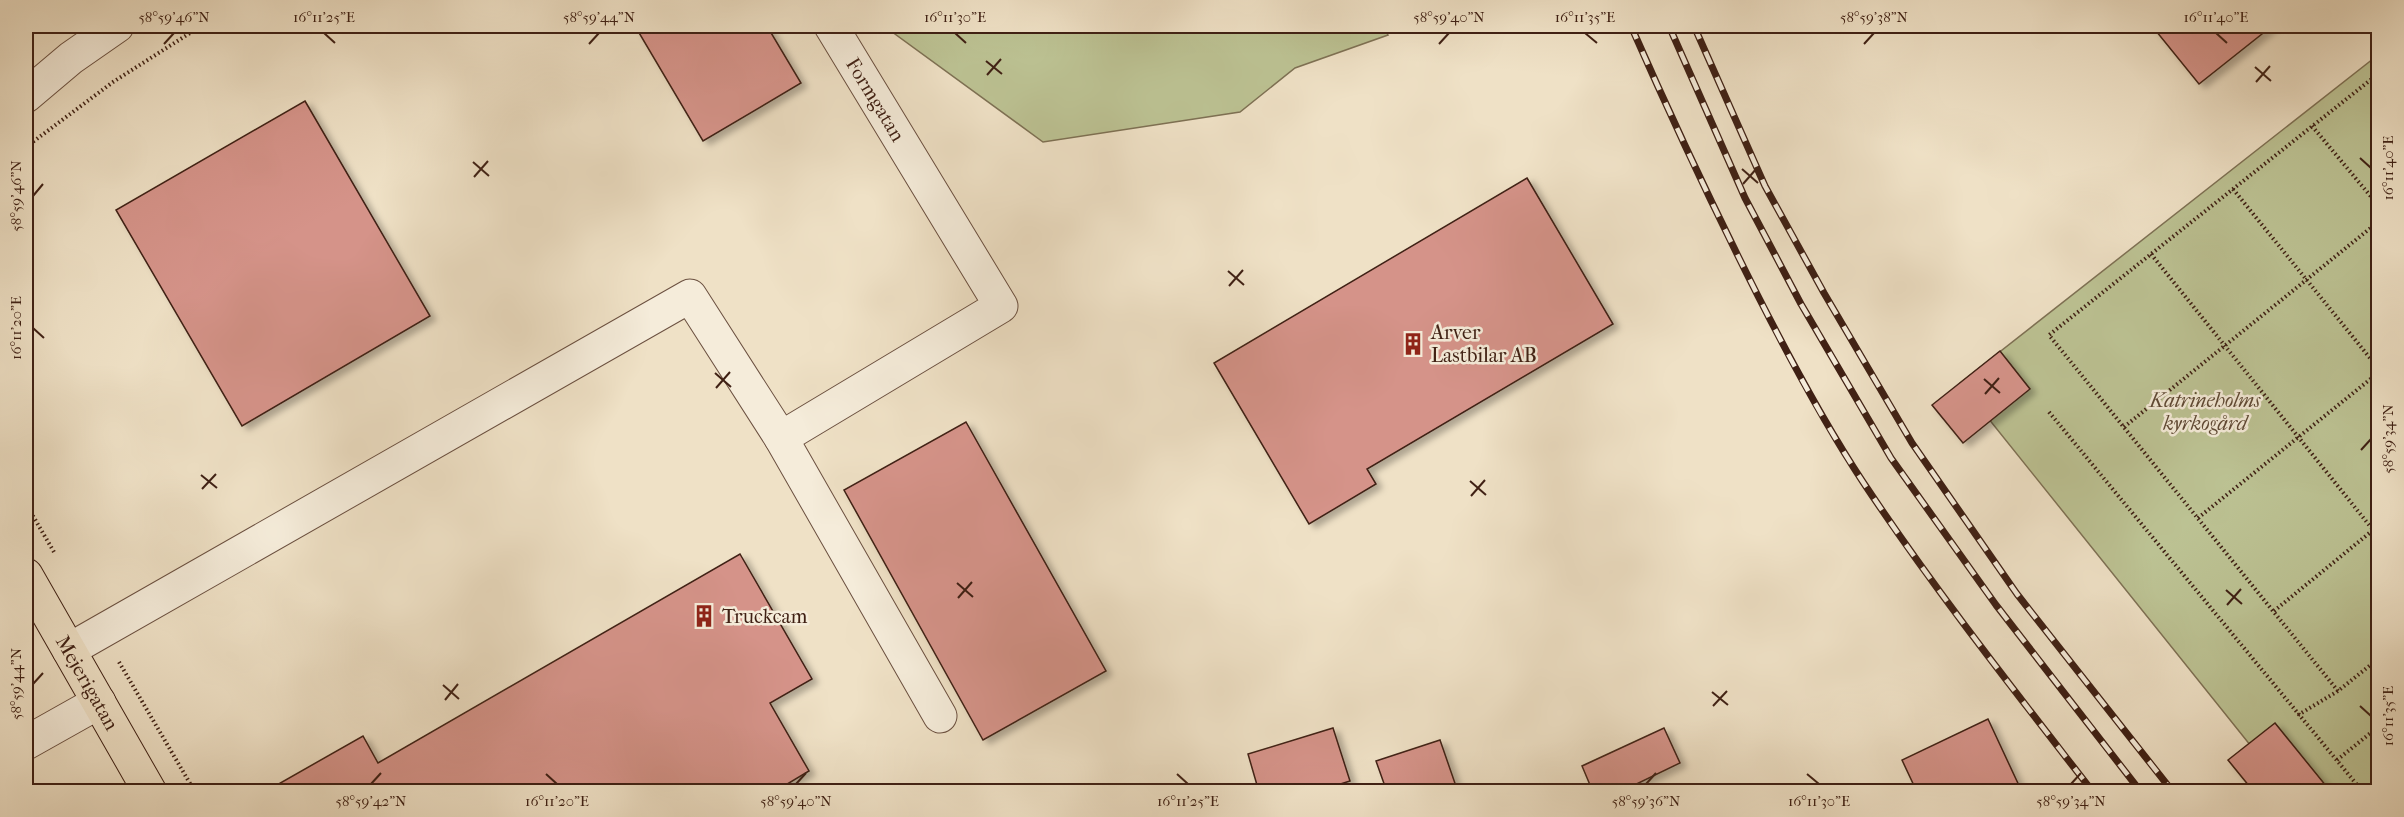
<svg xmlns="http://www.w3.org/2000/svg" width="2404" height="817" font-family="'IM FELL French Canon',serif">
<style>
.green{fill:#bcc293;stroke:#7e7154;stroke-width:1.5}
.building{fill:#d59389;stroke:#3f2014;stroke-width:1.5;filter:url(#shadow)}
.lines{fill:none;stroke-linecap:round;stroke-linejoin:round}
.minor-casing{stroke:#6b5040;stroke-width:35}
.major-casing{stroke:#3f2014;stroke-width:35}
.path{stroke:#3f2014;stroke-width:4;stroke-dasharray:1.5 3;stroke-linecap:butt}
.minor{stroke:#f5ecda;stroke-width:33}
.major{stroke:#efe1c6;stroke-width:33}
.rail-casing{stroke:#3f2014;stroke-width:7}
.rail{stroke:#f5ecda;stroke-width:4.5;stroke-dasharray:14;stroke-linecap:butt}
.ticks{fill:none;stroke:#3f2014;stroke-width:2}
.labels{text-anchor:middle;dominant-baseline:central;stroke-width:5;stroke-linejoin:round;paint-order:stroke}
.street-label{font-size:20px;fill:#3f2014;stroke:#f5ecda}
.poi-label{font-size:20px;fill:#3f2014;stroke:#f5ecda;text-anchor:start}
.park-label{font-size:20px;font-style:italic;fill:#5e4834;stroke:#f5ecda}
.neatline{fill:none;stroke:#3f2014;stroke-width:2}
.ticks-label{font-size:15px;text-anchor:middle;fill:#3f2014}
</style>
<defs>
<filter id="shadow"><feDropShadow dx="6" dy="4" stdDeviation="3" flood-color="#0004"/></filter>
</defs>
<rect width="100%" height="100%" fill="#efe1c6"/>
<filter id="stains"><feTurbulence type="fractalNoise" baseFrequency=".00333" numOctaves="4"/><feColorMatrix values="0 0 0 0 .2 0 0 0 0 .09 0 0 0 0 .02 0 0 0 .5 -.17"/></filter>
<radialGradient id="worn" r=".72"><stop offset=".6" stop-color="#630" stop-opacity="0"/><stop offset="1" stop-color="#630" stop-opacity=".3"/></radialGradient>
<!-- green -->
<g class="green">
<path d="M 884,26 L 1383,26 L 1388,35 L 1295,68 L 1240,112 L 1043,142 Z"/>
<path d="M 2378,55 L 2378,791 L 2287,791 L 1960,383 Z"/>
</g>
<!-- building -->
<g class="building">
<path d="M 635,26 L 767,26 L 801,83 L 703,141 Z"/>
<path d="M 2152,26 L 2272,26 L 2199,84 Z"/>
<path d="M 305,101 L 430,316 L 242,426 L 116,210 Z"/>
<path d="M 1527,178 L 1613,324 L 1367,469 L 1376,484 L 1309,524 L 1214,363 Z"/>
<path d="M 2000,351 L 2030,389 L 1963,443 L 1932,405 Z"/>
<path d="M 966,422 L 1106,671 L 983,740 L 844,490 Z"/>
<path d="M 740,554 L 812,679 L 770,703 L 809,771 L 774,792 L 268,790 L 363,736 L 378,763 Z"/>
<path d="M 1988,719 L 2022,792 L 1917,792 L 1902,760 Z"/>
<path d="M 2275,723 L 2331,792 L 2254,792 L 2228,760 Z"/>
<path d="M 1333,728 L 1350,781 L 1315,792 L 1259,792 L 1248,754 Z"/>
<path d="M 1664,728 L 1680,763 L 1620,792 L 1593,792 L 1582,766 Z"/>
<path d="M 1440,740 L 1458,792 L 1387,792 L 1376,761 Z"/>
</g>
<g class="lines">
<!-- minor casing -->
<g class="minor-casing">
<g id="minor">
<path id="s1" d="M 831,26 L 1001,306 L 781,438 L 940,716"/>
<path d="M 26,96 L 71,58 L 117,26"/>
<path d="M 69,650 L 690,296 L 781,438"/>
<path d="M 26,743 L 99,702"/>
</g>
</g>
<!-- major casing -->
<g class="major-casing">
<g id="major">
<path id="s2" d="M 26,575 L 150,792"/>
</g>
</g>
<!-- path -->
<g class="path">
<path d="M 2312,126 L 2378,205"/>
<path d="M 26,147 L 113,82 L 201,26"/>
<path d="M 2233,189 L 2378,368"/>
<path d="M 2151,254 L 2378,536"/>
<path d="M 2049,412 L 2363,792"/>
<path d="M 2124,427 L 2378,222"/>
<path d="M 26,504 L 54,552"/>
<path d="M 2198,518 L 2378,373"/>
<path d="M 2274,611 L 2378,526"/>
<path d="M 119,662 L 195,792"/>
<path d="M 2338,691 L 2049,335 L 2378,74"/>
<path d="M 2298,715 L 2338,691 L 2378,659"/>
<path d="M 2337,760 L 2378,727"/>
</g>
<!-- minor -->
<use href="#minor" class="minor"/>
<!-- major -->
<use href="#major" class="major"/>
<!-- rail casing -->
<g class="rail-casing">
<g id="rail">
<path d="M 1631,26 C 1671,117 1713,207 1758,296 C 1790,359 1824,423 1863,482 C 1934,589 2014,690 2093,792"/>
<path d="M 1669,26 L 1745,198 L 1801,304 L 1891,458 L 1996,605 L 2141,792"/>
<path d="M 1694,26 L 1765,186 L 1824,293 L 1912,443 L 2017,594 L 2173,792"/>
</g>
</g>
<!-- rail -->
<use href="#rail" class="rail"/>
</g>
<!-- ticks -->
<path class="ticks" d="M 324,33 L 335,43M 955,33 L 966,43M 1585,33 L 1597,43M 2216,33 L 2227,43M 164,44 L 174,33M 589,44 L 599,33M 1439,44 L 1449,33M 1864,44 L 1874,33M 986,61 L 1002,74M 2255,67 L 2271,81M 987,75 L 1001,59M 2256,82 L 2270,66M 2360,158 L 2371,168M 473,162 L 489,176M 1742,169 L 1758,183M 474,177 L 488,161M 1743,184 L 1757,168M 33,196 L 43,184M 1228,271 L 1244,285M 1229,286 L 1243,270M 33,328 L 44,338M 715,373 L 731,387M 1984,379 L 2000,393M 716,388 L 730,372M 1985,394 L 1999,378M 2361,450 L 2371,439M 201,475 L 217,488M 1470,481 L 1486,495M 202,489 L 216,474M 1471,496 L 1485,480M 957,583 L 973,597M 2226,590 L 2242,604M 958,598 L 972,582M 2227,605 L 2241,589M 33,684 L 43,673M 443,685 L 459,699M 1712,692 L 1728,705M 445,700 L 458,684M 1713,706 L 1727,691M 2360,706 L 2371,716M 546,774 L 557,784M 1177,774 L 1188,784M 1807,774 L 1819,784M 371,784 L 381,773M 796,784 L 806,773M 1646,784 L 1656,773M 2071,784 L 2081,773"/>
<!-- icons -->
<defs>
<g id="building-bare" transform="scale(1.8)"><path d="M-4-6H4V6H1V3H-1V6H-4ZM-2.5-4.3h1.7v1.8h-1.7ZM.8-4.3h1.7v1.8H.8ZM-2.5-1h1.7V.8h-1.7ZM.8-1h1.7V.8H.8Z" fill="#8f2418" stroke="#f5ecda" stroke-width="2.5" paint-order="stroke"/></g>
</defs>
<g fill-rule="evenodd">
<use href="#building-bare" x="1413" y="344"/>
<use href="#building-bare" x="704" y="616"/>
</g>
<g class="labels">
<!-- street labels -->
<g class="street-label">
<text stroke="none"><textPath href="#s1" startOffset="86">Formgatan</textPath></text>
<text stroke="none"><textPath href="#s2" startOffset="124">Mejerigatan</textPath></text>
</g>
<!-- poi labels -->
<g class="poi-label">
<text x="1431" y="332">Arver<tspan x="1431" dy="23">Lastbilar AB</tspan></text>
<text x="722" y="616">Truckcam</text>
</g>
<!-- park labels -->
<g class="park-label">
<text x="2205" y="400">Katrineholms<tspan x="2205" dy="23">kyrkogård</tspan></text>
</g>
</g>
<!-- margin -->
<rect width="2404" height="817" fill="none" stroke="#efe1c6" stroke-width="66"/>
<rect x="33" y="33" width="2338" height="751" class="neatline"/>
<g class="ticks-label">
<text x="174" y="22">58°59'46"N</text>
<text x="324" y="22">16°11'25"E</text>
<text x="599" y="22">58°59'44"N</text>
<text x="955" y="22">16°11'30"E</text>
<text x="1449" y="22">58°59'40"N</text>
<text x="1585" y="22">16°11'35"E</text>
<text x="1874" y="22">58°59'38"N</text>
<text x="2216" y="22">16°11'40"E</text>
<text transform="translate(2388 168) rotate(-90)" y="5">16°11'40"E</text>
<text transform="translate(16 196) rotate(-90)" y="5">58°59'46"N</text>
<text transform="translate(16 328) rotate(-90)" y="5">16°11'20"E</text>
<text transform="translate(2388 439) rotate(-90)" y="5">58°59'34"N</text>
<text transform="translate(16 684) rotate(-90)" y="5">58°59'44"N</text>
<text transform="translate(2388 716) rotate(-90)" y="5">16°11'35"E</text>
<text x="371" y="806">58°59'42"N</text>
<text x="557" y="806">16°11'20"E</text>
<text x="796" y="806">58°59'40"N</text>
<text x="1188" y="806">16°11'25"E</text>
<text x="1646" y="806">58°59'36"N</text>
<text x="1819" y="806">16°11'30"E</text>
<text x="2071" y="806">58°59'34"N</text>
</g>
<rect width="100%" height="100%" filter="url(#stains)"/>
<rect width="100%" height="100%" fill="url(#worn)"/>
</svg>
